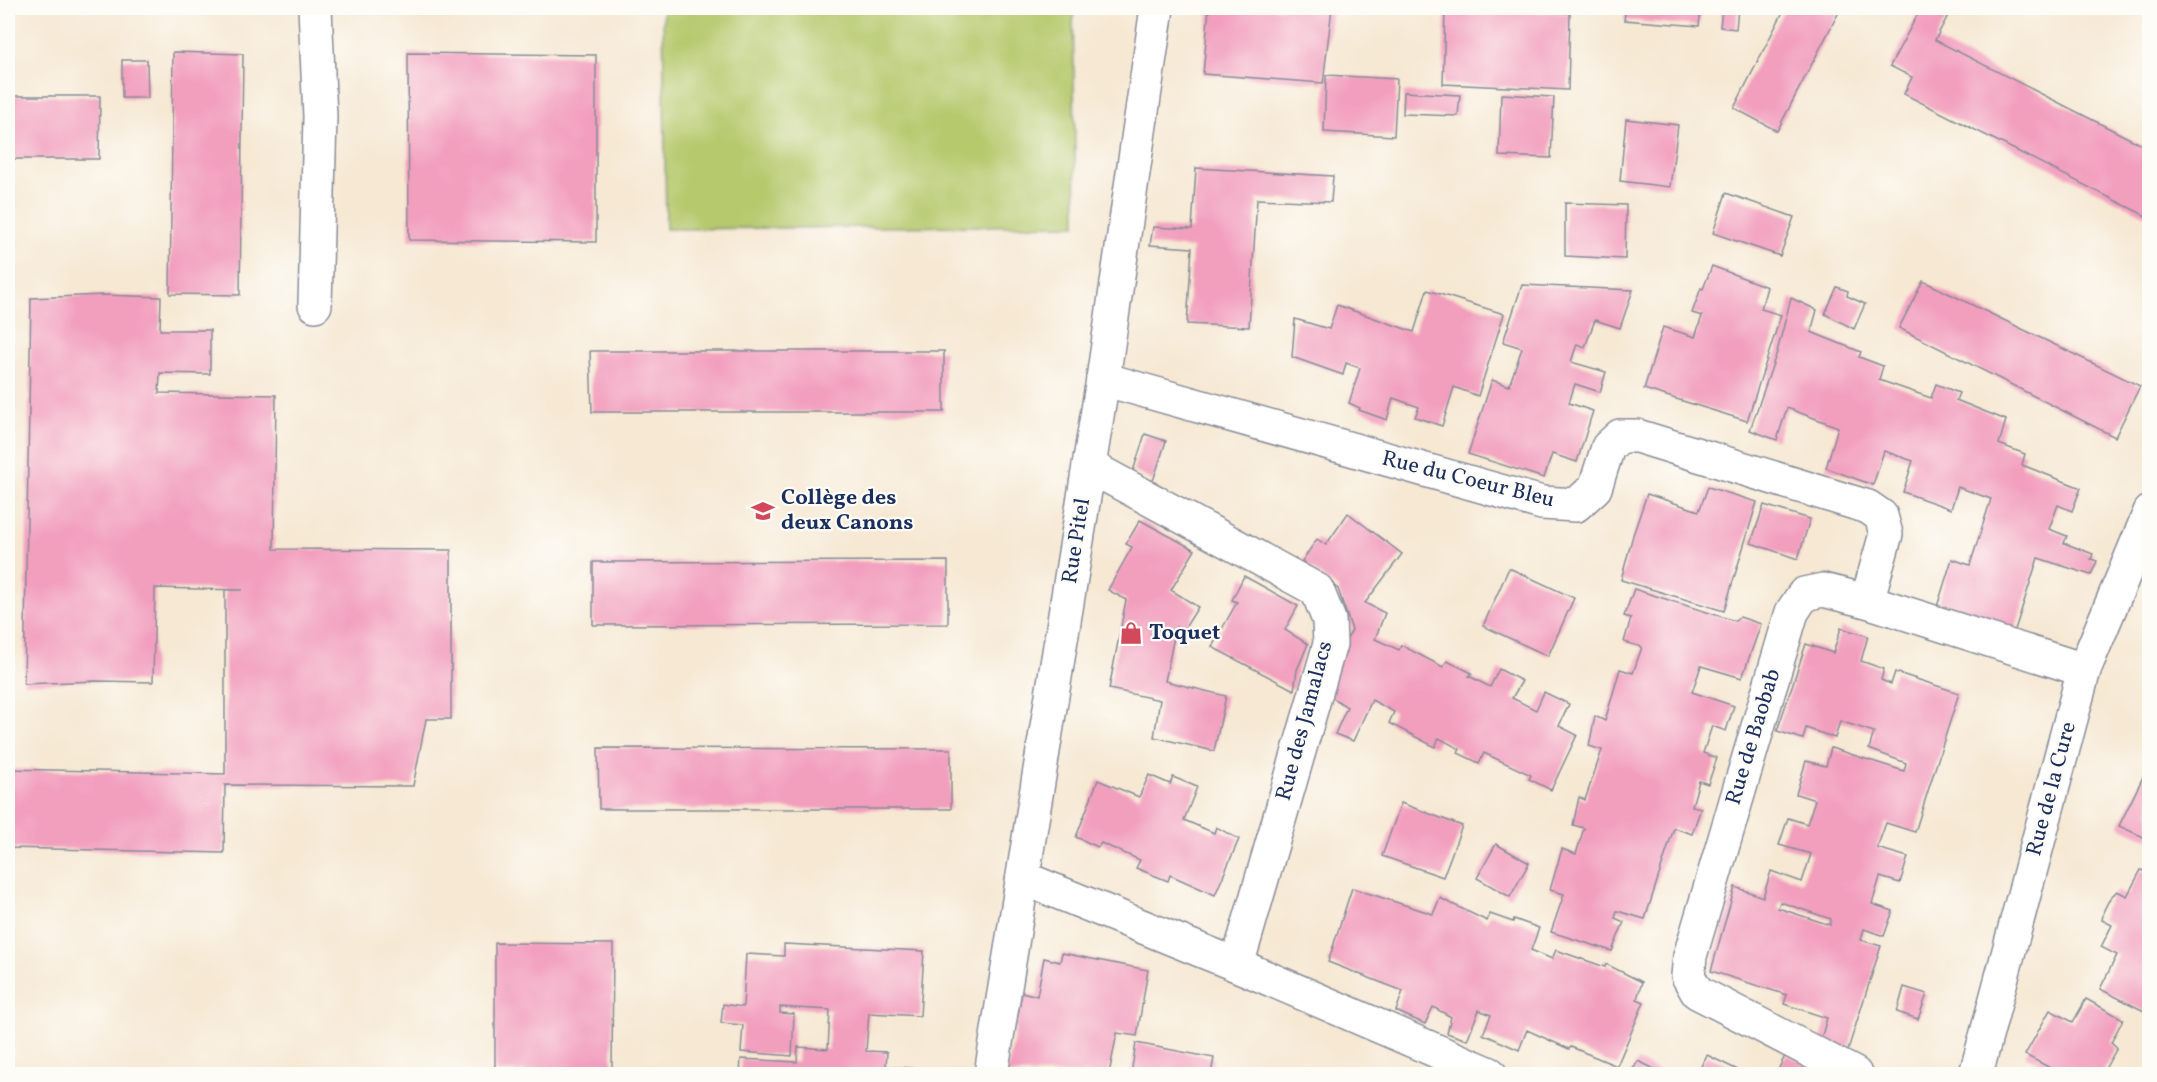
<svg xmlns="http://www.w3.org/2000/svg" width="2157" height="1082" font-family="Vollkorn,serif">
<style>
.green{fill:#b6c96d;stroke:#687c66;stroke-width:1.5}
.building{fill:#f29ebd;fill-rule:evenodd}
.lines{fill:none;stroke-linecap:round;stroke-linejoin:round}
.minor-casing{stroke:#888c98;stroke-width:36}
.minor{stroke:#fff;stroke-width:33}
.labels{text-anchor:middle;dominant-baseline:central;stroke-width:4.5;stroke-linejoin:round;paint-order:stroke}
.street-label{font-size:22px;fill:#1b2f5e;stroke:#fdfcf7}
.poi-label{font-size:22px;font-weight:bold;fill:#1b2f5e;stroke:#fdfcf7;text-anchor:start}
</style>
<rect width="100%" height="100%" fill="#fdfcf7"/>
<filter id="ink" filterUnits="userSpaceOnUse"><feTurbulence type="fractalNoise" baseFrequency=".0167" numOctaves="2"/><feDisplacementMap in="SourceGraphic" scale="12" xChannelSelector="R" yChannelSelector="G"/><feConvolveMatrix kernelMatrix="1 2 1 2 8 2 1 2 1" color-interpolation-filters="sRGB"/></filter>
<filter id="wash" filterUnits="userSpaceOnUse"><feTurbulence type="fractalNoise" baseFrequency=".008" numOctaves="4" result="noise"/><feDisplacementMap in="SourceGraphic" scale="24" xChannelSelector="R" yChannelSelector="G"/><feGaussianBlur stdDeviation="1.35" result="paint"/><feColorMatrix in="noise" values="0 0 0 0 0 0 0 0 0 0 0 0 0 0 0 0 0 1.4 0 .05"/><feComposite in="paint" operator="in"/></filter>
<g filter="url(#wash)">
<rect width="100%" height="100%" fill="#f6e8d3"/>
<!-- green -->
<path class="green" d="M 663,8 L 1073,8 L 1076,225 L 666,229 Z"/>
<g id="blocks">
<!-- building -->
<g class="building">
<path d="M 1209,8 L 1332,8 L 1323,83 L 1203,74 Z"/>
<path d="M 1626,8 L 1701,8 L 1699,26 L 1624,20 Z"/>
<path d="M 1722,8 L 1738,8 L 1736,29 L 1720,27 Z"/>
<path d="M 1785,8 L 1841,8 L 1777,131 L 1734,108 Z"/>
<path d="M 1921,8 L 1952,8 L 1935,40 L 2150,149 L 2150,218 L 1904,94 L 1912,77 L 1890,66 Z"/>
<path d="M 1445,9 L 1570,13 L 1568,90 L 1443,84 Z"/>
<path d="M 173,52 L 243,54 L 240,295 L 170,294 Z"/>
<path d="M 408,53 L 596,55 L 596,242 L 409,240 Z"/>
<path d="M 122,60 L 147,60 L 148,98 L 122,98 Z"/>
<path d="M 1326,75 L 1397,79 L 1394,136 L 1324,132 Z"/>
<path d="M 1404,92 L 1460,95 L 1458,116 L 1403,114 Z"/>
<path d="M 1501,94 L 1554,97 L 1551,158 L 1499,156 Z"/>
<path d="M 8,96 L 100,96 L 99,159 L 8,159 Z"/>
<path d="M 1626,119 L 1678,125 L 1670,187 L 1620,181 Z"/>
<path d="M 1196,168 L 1333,176 L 1331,202 L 1257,199 L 1249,327 L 1187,324 L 1192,248 L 1150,245 L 1153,227 L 1192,229 Z"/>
<path d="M 1726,193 L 1794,217 L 1780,256 L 1713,233 Z"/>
<path d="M 1565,203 L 1626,205 L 1625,259 L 1565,256 Z"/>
<path d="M 1712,266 L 1767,287 L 1761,309 L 1781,315 L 1747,421 L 1644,389 L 1663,327 L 1695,337 L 1702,316 L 1692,313 L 1701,288 L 1703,289 Z"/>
<path d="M 1923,281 L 2140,386 L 2115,437 L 1899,328 Z"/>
<path d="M 1522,285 L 1633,290 L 1620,328 L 1595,320 L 1585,347 L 1577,344 L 1571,362 L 1606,372 L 1600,392 L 1575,384 L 1569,403 L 1593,411 L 1577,462 L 1552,454 L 1544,478 L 1468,454 L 1492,380 L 1509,386 L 1522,348 L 1503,342 Z"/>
<path d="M 1837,287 L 1848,291 L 1847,296 L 1865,304 L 1854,329 L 1825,314 Z"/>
<path d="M 1427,290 L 1504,314 L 1478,396 L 1454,387 L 1442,426 L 1415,417 L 1419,407 L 1393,398 L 1387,420 L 1359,410 L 1360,408 L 1349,403 L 1360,368 L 1346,363 L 1343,375 L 1292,357 L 1295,319 L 1329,329 L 1337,305 L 1414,332 Z"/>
<path d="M 103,295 L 161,297 L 160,330 L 210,330 L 210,374 L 160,373 L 159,393 L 276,395 L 274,549 L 451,550 L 451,719 L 426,719 L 413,786 L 225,785 L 224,853 L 8,848 L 8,769 L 225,774 L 225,590 L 243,590 L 155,588 L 153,682 L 95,681 L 24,684 L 31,298 Z"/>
<path d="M 1791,298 L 1817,310 L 1811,332 L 1861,352 L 1859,357 L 1883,366 L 1879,380 L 1931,398 L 1936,384 L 1959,393 L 1956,400 L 2006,420 L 1999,444 L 2025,454 L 2022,465 L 2081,488 L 2072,511 L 2058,505 L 2049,529 L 2067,536 L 2064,543 L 2093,554 L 2091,559 L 2097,561 L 2091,575 L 2038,558 L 2013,636 L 1936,610 L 1952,559 L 1970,565 L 1991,499 L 1958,487 L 1951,509 L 1903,492 L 1913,461 L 1884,451 L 1873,485 L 1826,468 L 1838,427 L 1787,408 L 1777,440 L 1750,430 L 1777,352 Z"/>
<path d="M 590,351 L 944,351 L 944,412 L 592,412 Z"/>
<path d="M 1145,434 L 1166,441 L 1153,481 L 1133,471 Z"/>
<path d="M 1708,487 L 1757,502 L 1724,611 L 1621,580 L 1633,535 L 1647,494 L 1699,511 Z"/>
<path d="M 1764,505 L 1810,519 L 1798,559 L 1751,543 Z"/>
<path d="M 1348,513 L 1402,554 L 1365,603 L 1385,613 L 1375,639 L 1399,650 L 1401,645 L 1443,667 L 1447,661 L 1472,673 L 1469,676 L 1490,687 L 1499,669 L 1522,681 L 1512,698 L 1536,710 L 1544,692 L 1569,704 L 1559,726 L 1577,735 L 1551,790 L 1529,779 L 1531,775 L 1484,753 L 1479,763 L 1458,753 L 1460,749 L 1439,738 L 1435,747 L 1389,723 L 1394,712 L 1372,700 L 1353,741 L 1335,734 L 1347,707 L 1324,692 L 1326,678 L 1352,630 L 1338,589 L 1302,561 L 1317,539 L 1326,545 Z"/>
<path d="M 1140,520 L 1195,550 L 1171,590 L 1198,607 L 1183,631 L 1176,627 L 1165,681 L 1226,696 L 1214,751 L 1154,737 L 1160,700 L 1109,689 L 1126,600 L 1108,590 L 1132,547 L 1126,544 Z"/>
<path d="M 948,561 L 948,624 L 593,625 L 593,562 Z"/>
<path d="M 1509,568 L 1574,598 L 1548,656 L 1483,626 Z"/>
<path d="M 1244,576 L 1298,606 L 1285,630 L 1308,644 L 1297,670 L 1294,690 L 1212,647 L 1237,602 L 1232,600 Z"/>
<path d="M 1634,589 L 1735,621 L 1740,617 L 1761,624 L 1742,678 L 1701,666 L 1692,692 L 1734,706 L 1726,731 L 1712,726 L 1703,753 L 1717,758 L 1708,784 L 1699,781 L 1692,806 L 1701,808 L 1692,834 L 1674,828 L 1645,919 L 1617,911 L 1615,918 L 1624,922 L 1612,951 L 1551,932 L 1564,894 L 1550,890 L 1562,849 L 1576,854 L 1584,828 L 1573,825 L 1579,797 L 1585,800 L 1602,750 L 1589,746 L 1595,716 L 1605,721 L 1620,669 L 1633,673 L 1642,647 L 1624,642 L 1631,618 L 1624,616 Z"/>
<path d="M 1841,628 L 1868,636 L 1861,661 L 1884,669 L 1881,680 L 1891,684 L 1895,672 L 1959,693 L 1915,832 L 1886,823 L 1877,848 L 1908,857 L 1900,883 L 1880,877 L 1872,904 L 1893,911 L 1884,936 L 1864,929 L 1861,940 L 1881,946 L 1845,1059 L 1819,1046 L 1827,1018 L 1784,1004 L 1787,995 L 1711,971 L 1735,887 L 1763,897 L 1771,871 L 1802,882 L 1811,854 L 1779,845 L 1788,818 L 1807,824 L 1815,800 L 1796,794 L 1806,761 L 1826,766 L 1831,748 L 1904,771 L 1906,763 L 1869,749 L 1874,732 L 1840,721 L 1835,738 L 1806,728 L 1803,739 L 1777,731 L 1806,644 L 1833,653 ZM 1780,902 L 1831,919 L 1830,925 L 1778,908 Z"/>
<path d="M 598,748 L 951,749 L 951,809 L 599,809 Z"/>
<path d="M 1149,775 L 1170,784 L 1173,777 L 1197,787 L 1184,820 L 1214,833 L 1216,827 L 1239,839 L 1215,895 L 1170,875 L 1168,881 L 1136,868 L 1140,860 L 1101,843 L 1098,847 L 1076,837 L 1098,780 L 1139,797 Z"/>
<path d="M 2144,775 L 2150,777 L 2150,840 L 2119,826 Z"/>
<path d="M 1401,803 L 1462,826 L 1443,877 L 1382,856 Z"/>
<path d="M 1496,844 L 1529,863 L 1510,897 L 1477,878 Z"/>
<path d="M 2141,870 L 2150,874 L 2150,1005 L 2146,1012 L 2100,989 L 2117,955 L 2101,947 L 2112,925 L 2102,920 L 2104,910 L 2110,898 L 2117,891 L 2127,896 Z"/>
<path d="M 1352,888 L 1433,914 L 1440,898 L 1487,921 L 1490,914 L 1513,922 L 1514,919 L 1539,928 L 1531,950 L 1552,959 L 1556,950 L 1605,967 L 1606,964 L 1642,982 L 1637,999 L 1644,1002 L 1617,1066 L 1571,1047 L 1569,1049 L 1527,1030 L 1519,1050 L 1483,1034 L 1491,1015 L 1479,1010 L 1467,1040 L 1447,1033 L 1451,1017 L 1433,1007 L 1425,1024 L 1396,1011 L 1403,991 L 1328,962 Z"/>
<path d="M 495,943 L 613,944 L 612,1071 L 495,1072 Z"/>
<path d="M 784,944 L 924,951 L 920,1016 L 869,1013 L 866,1051 L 887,1052 L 886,1067 L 912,1068 L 912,1074 L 740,1074 L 741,1059 L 797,1062 L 798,1047 L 828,1049 L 830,1010 L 780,1007 L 780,1013 L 794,1014 L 792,1056 L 741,1052 L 743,1025 L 721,1023 L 723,1004 L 743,1007 L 746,954 L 784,956 Z"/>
<path d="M 1062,953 L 1148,970 L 1137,1036 L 1117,1033 L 1109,1074 L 1007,1074 L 1022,992 L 1037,996 L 1044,958 L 1060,962 Z"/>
<path d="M 1904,987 L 1927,994 L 1918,1019 L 1897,1012 Z"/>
<path d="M 2086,999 L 2123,1019 L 2111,1043 L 2117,1048 L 2102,1074 L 2062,1074 L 2025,1055 L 2050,1010 L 2073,1022 Z"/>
<path d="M 1136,1043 L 1214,1058 L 1211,1074 L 1131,1074 Z"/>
<path d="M 1786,1054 L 1826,1074 L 1776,1074 Z"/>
<path d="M 1707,1055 L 1746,1074 L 1697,1074 Z"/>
<path d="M 1638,1061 L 1665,1074 L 1630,1074 Z"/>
</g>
</g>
</g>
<g filter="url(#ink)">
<use href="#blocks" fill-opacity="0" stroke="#888c98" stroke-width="1.5"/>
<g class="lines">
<!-- minor casing -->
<g class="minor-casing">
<g id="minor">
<path d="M 315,305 L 320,117 L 315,8"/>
<path d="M 1103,379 L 1542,503 L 1576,505 L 1595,488 L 1608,447 L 1620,436 L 1637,436 L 1868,507 L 1881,516 L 1886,534 L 1867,601"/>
<path d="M 1089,466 L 1317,590 L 1329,620 L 1330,644 L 1237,965"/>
<path d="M 1023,878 L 1237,965 L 1490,1074"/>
<path d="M 991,1074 L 1103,379 L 1157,8"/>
<path d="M 1855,1074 L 1697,992 L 1688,976 L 1690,956 L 1792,612 L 1804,594 L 1823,590 L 1867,601 L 2084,670"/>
<path d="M 1976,1074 L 2084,670 L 2150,512"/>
</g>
</g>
<!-- minor -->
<use href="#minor" class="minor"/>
</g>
</g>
<!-- icons -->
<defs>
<g id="school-bare" transform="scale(1.8)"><path d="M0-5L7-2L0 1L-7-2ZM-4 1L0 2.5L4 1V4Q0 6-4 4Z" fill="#d1495b" stroke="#fdfcf7" stroke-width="2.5" paint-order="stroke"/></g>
<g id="shop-bare" transform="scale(1.8)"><path d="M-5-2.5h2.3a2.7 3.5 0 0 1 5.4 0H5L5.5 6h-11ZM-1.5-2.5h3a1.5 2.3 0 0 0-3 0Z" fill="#d1495b" stroke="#fdfcf7" stroke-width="2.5" paint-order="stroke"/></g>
</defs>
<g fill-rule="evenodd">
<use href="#school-bare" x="763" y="511"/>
<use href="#shop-bare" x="1131" y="633"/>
</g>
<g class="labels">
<!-- street labels -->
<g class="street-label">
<text transform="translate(1468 480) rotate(14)">Rue du Coeur Bleu</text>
<text transform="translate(1077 541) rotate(-81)">Rue Pitel</text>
<text transform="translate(1305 721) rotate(-75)">Rue des Jamalacs</text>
<text transform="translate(1754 737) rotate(-73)">Rue de Baobab</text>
<text transform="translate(2052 789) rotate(-75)">Rue de la Cure</text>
</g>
<!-- poi labels -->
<g class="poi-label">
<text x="781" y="498">Collège des<tspan x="781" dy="25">deux Canons</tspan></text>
<text x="1149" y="633">Toquet</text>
</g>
</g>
<!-- margin -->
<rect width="2157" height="1082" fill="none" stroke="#fdfcf7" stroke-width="30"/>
</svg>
